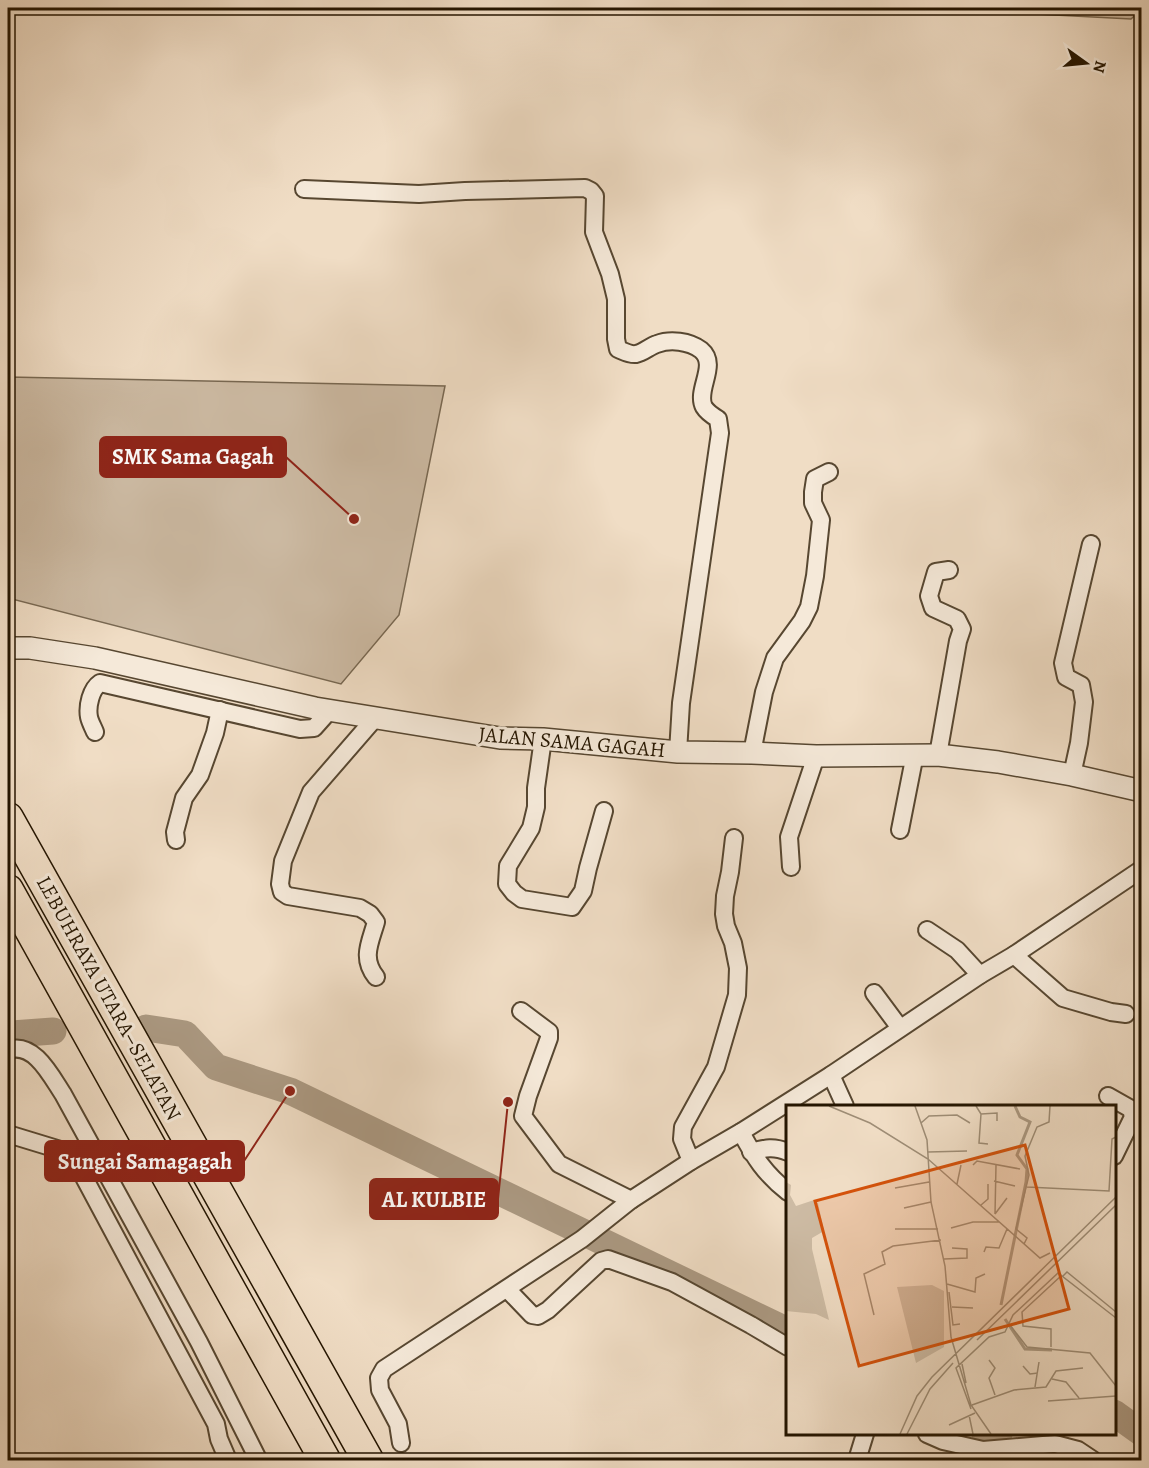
<svg xmlns="http://www.w3.org/2000/svg" width="1149" height="1468" font-family="Alegreya,serif">
<style>
.green{fill:#cdbba4;stroke:#786852;stroke-width:1.5}
.lines{fill:none;stroke-linecap:round;stroke-linejoin:round}
.river{stroke:#ab9982;stroke-width:27}
.minor-casing{stroke:#574731;stroke-width:20}
.tertiary-casing{stroke:#574731;stroke-width:24}
.motorway-casing{stroke:#241500;stroke-width:33}
.minor{stroke:#f5e9d9;stroke-width:16}
.tertiary{stroke:#f5e9d9;stroke-width:21}
.motorway{stroke:#f0ddc5;stroke-width:30}
.labels{text-anchor:middle;dominant-baseline:central;stroke-width:6;stroke-linejoin:round;paint-order:stroke}
.street-label{font-size:21px;fill:#241500;stroke:#f5e9d9}
.inset-river{fill:none;stroke:#ab9982;stroke-width:3}
.inset-road{fill:none;stroke:#9e8d76;stroke-width:1.5}
.view{fill:#d4520b;fill-opacity:0.15;stroke:#d4520b;stroke-width:3}
.inset-edge{fill:none;stroke:#241500;stroke-width:3}
.leader{fill:none;stroke:#8f2418;stroke-width:2}
.callout-dot{fill:#8f2418;stroke:#f5e9d9;stroke-width:2}
.callout{fill:#8f2418;stroke:#8f2418;stroke-width:2}
.callout-label{font-size:22px;text-anchor:middle;font-weight:bold;fill:#fff}
</style>
<rect width="100%" height="100%" fill="#f0ddc5"/>
<filter id="stains"><feTurbulence type="fractalNoise" baseFrequency=".00333" numOctaves="4"/><feColorMatrix values="0 0 0 0 .2 0 0 0 0 .09 0 0 0 0 .02 0 0 0 .5 -.17"/></filter>
<radialGradient id="worn" r=".72"><stop offset=".6" stop-color="#630" stop-opacity="0"/><stop offset="1" stop-color="#630" stop-opacity=".3"/></radialGradient>
<!-- green -->
<g class="green">
<path d="M 940,8 L 1141,8 L 1142,9 L 1131,19 L 941,9 Z"/>
<path d="M 8,377 L 445,386 L 399,615 L 341,684 L 8,598 Z"/>
</g>
<g class="lines">
<!-- river -->
<g class="river">
<path d="M 146,1028 L 185,1034 L 216,1067 L 290,1091 L 788,1331"/>
<path d="M 8,1036 L 12,1034 L 53,1031"/>
<path d="M 1114,1413 L 1142,1433"/>
<path d="M 985,1434 L 990,1435 L 999,1434"/>
</g>
<!-- minor casing -->
<g class="minor-casing">
<g id="minor">
<path d="M 304,189 L 419,194 L 465,191 L 585,188 L 591,191 L 595,196 L 594,232 L 610,274 L 616,299 L 616,339 L 618,349 C 623,351 630,355 636,354 C 643,353 650,346 657,344 C 670,339 689,341 701,350 C 719,365 695,390 704,407 C 707,412 713,416 718,419 L 720,433 L 681,703 L 678,752"/>
<path d="M 95,732 C 93,727 90,722 89,717 C 87,706 91,689 100,683 L 300,729 L 314,728 L 330,710"/>
<path d="M 543,739 L 536,788 L 536,807 L 531,828 L 508,866 L 507,884 L 514,893 L 522,899 L 572,907 L 583,891 L 588,868 L 604,811"/>
<path d="M 752,753 L 764,692 L 775,658 L 802,621 L 809,607 L 815,576 L 821,520 L 813,503 L 813,492 L 815,479 L 829,472"/>
<path d="M 938,755 L 958,641 L 962,629 L 957,619 L 933,608 L 929,596 L 936,572 L 949,570"/>
<path d="M 1072,775 L 1079,743 L 1084,702 L 1081,685 L 1066,677 L 1063,663 L 1091,544"/>
<path d="M 900,830 L 915,754"/>
<path d="M 176,840 L 175,832 L 184,798 L 200,775 L 215,733 L 220,710"/>
<path d="M 791,867 L 789,837 L 816,756"/>
<path d="M 927,930 L 957,950 L 980,975"/>
<path d="M 1014,955 L 1063,998 L 1111,1012 L 1126,1014"/>
<path d="M 376,977 C 361,958 370,943 376,922 L 370,914 L 360,908 L 288,896 L 282,892 L 280,884 L 283,861 L 311,792 L 376,717"/>
<path d="M 874,993 L 900,1028"/>
<path d="M 521,1011 L 549,1032 L 549,1038 L 528,1096 L 523,1116 L 559,1164 L 631,1200"/>
<path d="M 8,1050 C 34,1041 51,1076 63,1094 L 199,1342 L 258,1459 L 256,1460"/>
<path d="M 831,1075 L 845,1106"/>
<path d="M 1108,1096 L 1131,1109 L 1133,1117 L 1114,1156"/>
<path d="M 741,1132 C 754,1157 765,1174 788,1192"/>
<path d="M 8,1134 L 67,1152 L 79,1168 L 216,1424 L 219,1439 L 228,1460"/>
<path d="M 751,1152 C 766,1148 773,1146 788,1152"/>
<path d="M 691,1161 L 682,1139 L 683,1127 L 716,1067 L 737,995 L 738,968 L 733,943 L 726,926 L 724,914 L 725,896 L 730,872 L 734,838"/>
<path d="M 507,1289 L 532,1315 L 538,1316 L 548,1310 L 601,1261 L 608,1259 L 672,1282 L 751,1325 L 788,1347"/>
<path d="M 927,1434 L 943,1441 L 983,1450 L 1055,1444 L 1078,1450 L 1093,1460"/>
<path d="M 401,1443 L 398,1424 L 380,1390 L 379,1378 L 384,1369 L 582,1239 L 631,1200 L 691,1161 L 741,1132 L 831,1075 L 980,975 L 1014,955 L 1142,869"/>
<path d="M 857,1460 L 865,1434"/>
</g>
</g>
<!-- tertiary casing -->
<g class="tertiary-casing">
<path id="tertiary" d="M 8,648 L 30,648 L 95,658 L 315,708 L 500,738 L 543,739 L 678,752 L 752,753 L 816,756 L 938,755 L 998,762 L 1072,775 L 1142,791"/>
</g>
<!-- motorway casing -->
<g class="motorway-casing">
<g id="motorway">
<path d="M 8,818 L 368,1460"/>
<path d="M 8,890 L 325,1460"/>
</g>
</g>
<!-- minor -->
<use href="#minor" class="minor"/>
<!-- tertiary -->
<use href="#tertiary" class="tertiary"/>
<!-- motorway -->
<use href="#motorway" class="motorway"/>
</g>
<g class="labels">
<!-- street labels -->
<g class="street-label">
<text transform="translate(572 742) rotate(5)">JALAN SAMA GAGAH</text>
<text transform="translate(109 998) rotate(61)">LEBUHRAYA UTARA–SELATAN</text>
</g>
</g>
<!-- overview -->
<g transform="translate(786 1105)">
<rect width="330" height="330" fill="#f0ddc5"/>
<path d="M 0,77 L 5,80 L 4,90 L 10,101 L 28,95 L 32,98 L 38,126 L 26,133 L 26,144 L 43,215 L 30,209 L 0,206 ZM 146,180 L 158,186 L 158,242 L 130,258 L 111,182 Z" fill="#cdbba4"/>
<path class="inset-river" d="M 215,200 L 240,77 L 241,64 L 231,50 L 244,17 L 234,12 L 229,1M 219,214 L 239,244 L 266,245"/>
<path class="inset-road" d="M 43,1 L 84,18 L 142,54 L 254,153 L 264,148M 129,1 L 141,35 L 145,97 L 159,161 L 165,232 L 185,300 L 205,329M 190,1 L 195,9 L 193,38 L 202,39M 195,9 L 211,8 L 211,16M 135,18 L 143,11 L 171,10 L 184,18M 142,47 L 181,46M 187,60 L 191,56 L 234,64M 208,76 L 229,81M 171,79 L 175,60M 241,82 L 323,86 L 326,34 L 330,32M 109,83 L 143,77M 195,100 L 202,94 L 202,79M 118,103 L 145,97M 209,109 L 210,60M 209,109 L 221,93M 165,123 L 187,117 L 213,117M 109,124 L 152,124M 238,139 L 241,133 L 230,124 L 243,70 L 239,51 L 251,22 L 263,17 L 264,1M 198,147 L 200,142 L 213,143 L 221,124M 158,154 L 181,153 L 181,144 L 166,143M 277,171 L 281,167 L 330,207M 161,179 L 189,187 L 190,173 L 199,169M 163,187 L 167,220 L 174,219M 166,202 L 187,203M 88,210 L 78,169 L 99,159 L 96,147 L 107,141 L 155,135M 224,220 L 241,242 L 304,248 L 330,281M 191,235 L 330,100M 265,242 L 265,224 L 237,221 L 236,207 L 276,170M 203,255 L 209,263 L 203,273 L 209,290M 176,259 L 180,278M 237,261 L 244,269 L 252,268M 266,274 L 280,277 L 293,293M 249,282 L 253,257M 262,296 L 330,291M 186,300 L 228,285 L 260,282 L 270,266 L 297,263M 185,304 L 170,263 L 203,232 L 219,227 L 227,210 L 272,168 L 330,213M 183,310 L 187,329M 163,320 L 189,308M 114,329 L 131,291 L 146,272 L 330,92M 121,329 L 144,284 L 167,258"/>
<path class="view" d="M 239,40 L 283,204 L 73,261 L 29,96 Z"/>
<rect width="330" height="330" class="inset-edge"/>
</g>
<!-- callouts -->
<path class="leader" d="M354 519L286 457M290 1091L244 1161M508 1102L498 1199"/>
<g class="callout-dot">
<circle cx="354" cy="519" r="6"/>
<circle cx="290" cy="1091" r="6"/>
<circle cx="508" cy="1102" r="6"/>
</g>
<g class="callout">
<rect x="100" y="437" width="186" height="40" rx="6"/>
<rect x="45" y="1141" width="199" height="40" rx="6"/>
<rect x="370" y="1179" width="128" height="40" rx="6"/>
</g>
<g class="callout-label">
<text x="193" y="464">SMK Sama Gagah</text>
<text x="145" y="1169">Sungai Samagagah</text>
<text x="434" y="1207">AL KULBIE</text>
</g>
<!-- margin -->
<rect width="1149" height="1468" fill="none" stroke="#f0ddc5" stroke-width="30"/>
<rect x="9" y="9" width="1131" height="1450" fill="none" stroke="#241500" stroke-width="3"/>
<rect x="15" y="15" width="1119" height="1438" fill="none" stroke="#241500" stroke-width="1.5"/>
<!-- north arrow -->
<g transform="translate(1086 63) rotate(105)" stroke="#f5e9d9" stroke-width="4.5" paint-order="stroke">
<path d="M0-4.5L10 22L0 15L-10 22Z" fill="#241500"/>
<text y="-9" font-size="16" font-weight="bold" text-anchor="middle" fill="#241500">N</text>
</g>
<rect width="100%" height="100%" filter="url(#stains)"/>
<rect width="100%" height="100%" fill="url(#worn)"/>
</svg>
